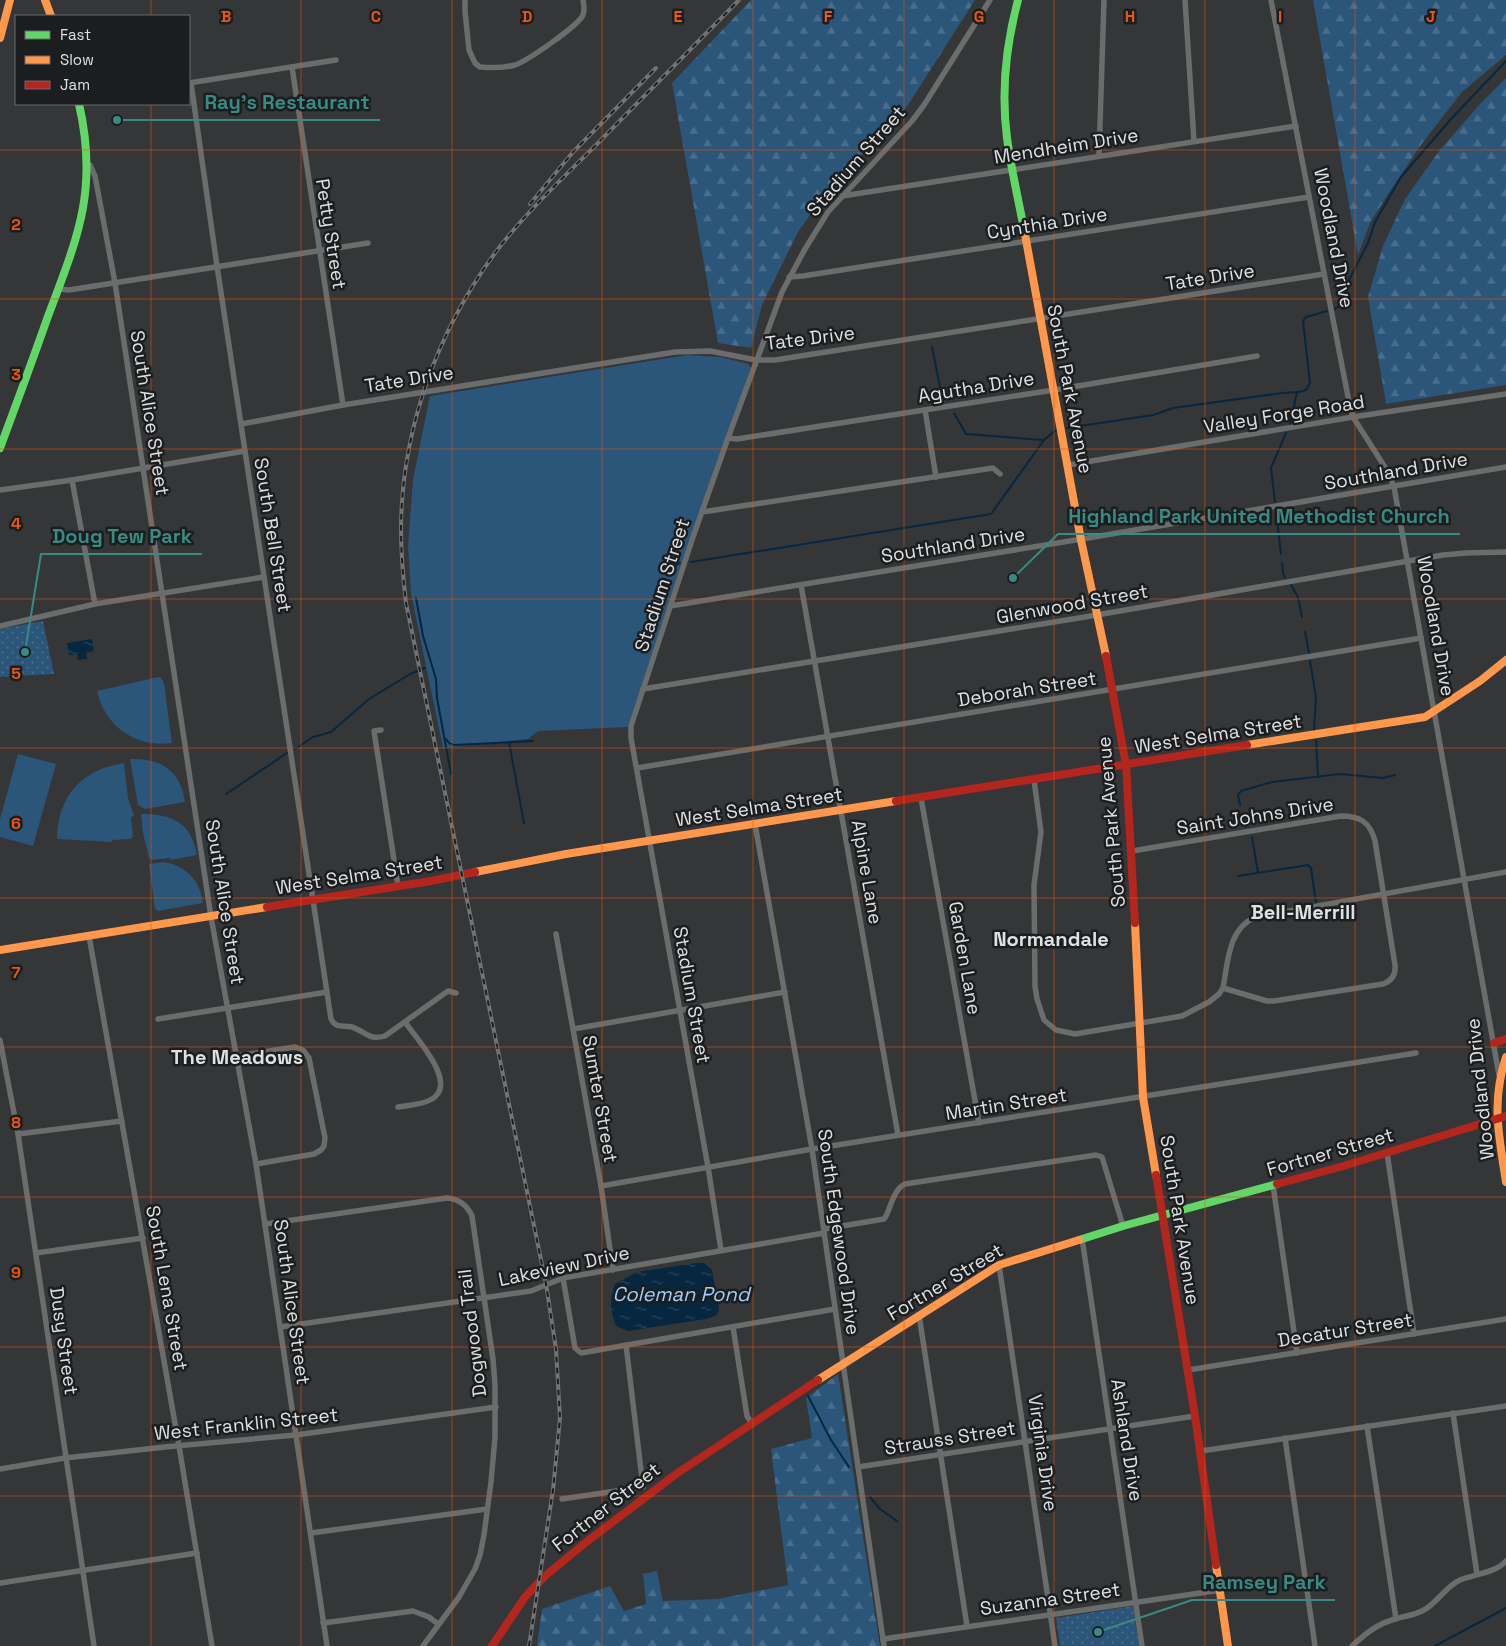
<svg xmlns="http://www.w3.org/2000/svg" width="1506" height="1646" font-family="'Space Grotesk',sans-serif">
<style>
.forest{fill:url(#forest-firs)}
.park{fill:url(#park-dots)}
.garden{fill:#2b5579}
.water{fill:url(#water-ripples)}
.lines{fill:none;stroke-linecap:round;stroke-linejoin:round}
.stream{stroke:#072740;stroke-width:2}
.street{stroke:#6b6c6c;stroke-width:5.5}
.fast{stroke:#63d668;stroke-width:8}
.slow{stroke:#ff974d;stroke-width:8}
.jam{stroke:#b3261e;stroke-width:8}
.rail-casing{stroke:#727374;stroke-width:4}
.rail{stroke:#1c1d1f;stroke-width:2;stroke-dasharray:5.5;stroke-linecap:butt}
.grid{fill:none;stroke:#e8590c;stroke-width:1;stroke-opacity:0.55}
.labels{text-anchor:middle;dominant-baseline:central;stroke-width:5;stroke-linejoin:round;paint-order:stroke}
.street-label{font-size:19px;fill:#dee0e2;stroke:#1c1d1f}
.neighbourhood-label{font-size:20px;font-weight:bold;fill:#dee0e2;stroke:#1c1d1f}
.water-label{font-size:20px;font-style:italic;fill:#9ecffd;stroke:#1c1d1f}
.grid-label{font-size:16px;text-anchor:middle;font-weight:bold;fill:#e8590c;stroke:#1c1d1f;stroke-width:5;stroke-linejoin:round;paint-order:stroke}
.leader{fill:none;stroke:#388b85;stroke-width:2}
.callout-dot{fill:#388b85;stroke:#1c1d1f;stroke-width:2}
.callout-label{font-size:20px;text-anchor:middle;font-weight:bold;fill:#388b85;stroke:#1c1d1f;stroke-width:5;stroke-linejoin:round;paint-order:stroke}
</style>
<defs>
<pattern id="forest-firs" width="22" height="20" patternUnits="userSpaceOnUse" patternTransform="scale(1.25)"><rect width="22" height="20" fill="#2b5579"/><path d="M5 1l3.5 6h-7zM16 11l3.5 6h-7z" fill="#496d8c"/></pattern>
<pattern id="park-dots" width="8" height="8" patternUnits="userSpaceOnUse" patternTransform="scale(1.25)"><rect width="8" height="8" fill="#2b5579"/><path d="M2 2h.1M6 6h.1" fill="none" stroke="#496d8c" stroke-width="1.8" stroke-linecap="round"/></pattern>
<pattern id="water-ripples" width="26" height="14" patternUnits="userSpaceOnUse" patternTransform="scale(1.25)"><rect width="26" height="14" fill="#072740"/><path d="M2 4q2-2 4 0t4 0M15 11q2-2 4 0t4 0" fill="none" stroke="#2b465b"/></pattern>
</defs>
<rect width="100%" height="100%" fill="#343638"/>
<!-- forest -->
<g class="forest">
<path d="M 751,0 L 975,0 L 908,105 L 823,197 L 798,232 L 762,305 L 751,348 L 718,343 L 672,83 Z"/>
<path d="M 1313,0 L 1506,0 L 1506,55 L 1462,92 L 1423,142 L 1388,194 L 1370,223 L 1358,255 Z"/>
<path d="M 1506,78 L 1506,385 L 1386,404 L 1368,297 L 1383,246 L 1405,199 L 1440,150 L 1480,104 Z"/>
<path d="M 838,1374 L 880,1646 L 537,1646 L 542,1609 L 610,1586 L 624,1611 L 646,1604 L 643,1574 L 657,1571 L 663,1601 L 718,1599 L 788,1585 L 771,1449 L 812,1438 L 806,1398 Z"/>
</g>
<!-- park -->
<g class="park">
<path d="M 43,621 L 54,674 L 0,677 L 0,629 Z"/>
<path d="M 1133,1606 L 1139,1646 L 1060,1646 L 1056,1618 Z"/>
</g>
<!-- garden -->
<g class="garden">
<path d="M 687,355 L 721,357 L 748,364 L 751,368 L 681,565 L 628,727 L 538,731 L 528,739 L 443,748 L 411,594 L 408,546 L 413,479 L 430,396 Z"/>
<path d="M 158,677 L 161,678 L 164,683 L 172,743 C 136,748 105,727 97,691 Z"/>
<path d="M 18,754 L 56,764 L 33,846 L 0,837 L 0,819 Z"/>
<path d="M 130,759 C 161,758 180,770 185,802 L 145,809 L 138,805 Z"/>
<path d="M 124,763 L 128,798 L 134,816 L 131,817 L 133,836 L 130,839 L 112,840 L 112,842 L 57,839 C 57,797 82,769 124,763 Z"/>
<path d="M 141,814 C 172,814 191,822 197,855 L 171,860 L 170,858 L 152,860 L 149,858 L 143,833 Z"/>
<path d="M 164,862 C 187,866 200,881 203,903 L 158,911 L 155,909 L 149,864 Z"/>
</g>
<!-- water -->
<g class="water">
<path d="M 92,639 L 94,651 L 86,653 L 87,659 L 78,660 L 77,654 L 69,655 L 67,643 Z"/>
<path d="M 696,1263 L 704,1263 L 712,1270 L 719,1310 L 716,1316 L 706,1319 L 628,1331 L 616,1326 C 610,1310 609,1301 615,1284 L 637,1272 Z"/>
</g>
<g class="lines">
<!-- stream -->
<g class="stream">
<path d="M 1335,309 L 1341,304 L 1349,280 L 1368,243 L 1375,222 L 1401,177 L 1451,119 L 1506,61"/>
<path d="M 932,347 L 943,402"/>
<path d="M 954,413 L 966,434 L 1043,440"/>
<path d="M 1290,424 L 1297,392"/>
<path d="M 1067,428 L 1153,415 L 1173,408 L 1282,393 L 1299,392 L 1306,390 L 1310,383 L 1303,321 L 1306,317 L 1327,311"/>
<path d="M 1275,502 L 1271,468 L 1286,433"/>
<path d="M 1276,511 L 1281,554"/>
<path d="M 691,562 L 991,514 L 1044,440 L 1056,430"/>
<path d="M 1282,563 L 1283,573 L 1285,578"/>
<path d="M 675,566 L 680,563"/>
<path d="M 1291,585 L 1298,597 L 1302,617"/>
<path d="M 416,598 L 423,636 L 436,679 L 437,698 L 451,774"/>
<path d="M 1305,632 L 1309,653"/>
<path d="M 1310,661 L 1316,697 L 1314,730"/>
<path d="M 446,739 L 449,743 L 454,745 L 533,741"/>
<path d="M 1316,740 L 1318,777"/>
<path d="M 509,742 L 524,823"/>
<path d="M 295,749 L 313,737 L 331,732 L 369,699 L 410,674 L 425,668"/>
<path d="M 226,794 L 287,753"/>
<path d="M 1240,805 L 1238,795 L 1241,791 L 1272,782 L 1340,774 L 1383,778 L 1395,775"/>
<path d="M 1252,837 L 1258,873"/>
<path d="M 1238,876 L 1308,865 L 1311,868 L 1316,903"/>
<path d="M 808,1396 L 831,1440 L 849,1467"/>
<path d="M 870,1497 L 880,1509 L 897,1521"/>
<path d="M 1435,1646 L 1506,1608"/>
</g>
<!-- street -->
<g class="street">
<path d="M 465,0 L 465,11 L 469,50 L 475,63 L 480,67 C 491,68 504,68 515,65 C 527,61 578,26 583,15 C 585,10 584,5 583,0"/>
<path d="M 1185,0 L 1194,141"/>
<path d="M 1271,0 L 1350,407 L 1353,417 L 1388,472 L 1394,487 L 1499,1075"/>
<path d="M 292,67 L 343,405"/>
<path d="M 189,83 L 336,60"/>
<path d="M 191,83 L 217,266 L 331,1019 C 336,1029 343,1025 352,1027 C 365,1031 369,1041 385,1036 L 448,991 L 456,993"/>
<path d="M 1099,156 L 1104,0"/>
<path d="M 90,165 L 95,176 L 115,283 L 211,917 L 256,1164 L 327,1646"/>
<path d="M 842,196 L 1296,126"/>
<path d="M 789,277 L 803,276 L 1309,197"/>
<path d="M 59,289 L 69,290 L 368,243"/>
<path d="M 925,410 L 936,477"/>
<path d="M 241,424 L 343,405 L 675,352 L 710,351 L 756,360 L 775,360 L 1324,274"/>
<path d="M 728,438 L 737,439 L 1054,390 L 1257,356"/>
<path d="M 1068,465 L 1353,417 L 1506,394"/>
<path d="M 72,480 L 95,604"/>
<path d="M 0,490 L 72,480 L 245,451"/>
<path d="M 702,512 L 993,468 L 1000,474"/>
<path d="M 801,585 L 898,1135"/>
<path d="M 670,606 L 1088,538 L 1506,467"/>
<path d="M 0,626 L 95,604 L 264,577"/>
<path d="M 643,689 L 1091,616 L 1443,555 L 1466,553 L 1506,552"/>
<path d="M 381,730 L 374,731 L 398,886"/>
<path d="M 637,768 L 1421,638"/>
<path d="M 1034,780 L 1041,832 L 1034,885 L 1035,986 L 1037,999 L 1044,1020 L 1056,1030 L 1075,1034 L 1182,1016 L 1209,1002 L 1219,994 L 1223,988 C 1228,962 1228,928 1256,917 L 1506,872"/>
<path d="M 921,798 L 979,1123"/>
<path d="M 755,824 L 812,1149 L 884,1646"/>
<path d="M 1132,851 L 1341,816 C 1360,816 1370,822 1375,841 L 1395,965 C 1396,975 1392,981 1383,984 L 1274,1001 L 1267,1001 L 1223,988"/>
<path d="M 556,934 L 601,1186 L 613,1270"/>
<path d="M 89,936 L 179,1446 L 212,1646"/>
<path d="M 158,1019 L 327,992"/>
<path d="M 573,1029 L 785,992"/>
<path d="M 0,1040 L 18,1134 L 94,1646"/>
<path d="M 236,1056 L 295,1047 L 303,1050 L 309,1058 L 325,1138 L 324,1146 L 321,1150 L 314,1154 L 256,1164"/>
<path d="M 398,1107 C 409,1105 422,1105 432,1099 C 459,1083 415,1037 405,1022"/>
<path d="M 18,1134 L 122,1121"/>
<path d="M 1387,1153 L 1414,1334"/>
<path d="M 1273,1185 L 1297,1353"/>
<path d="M 601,1186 L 812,1149 L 1416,1053"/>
<path d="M 265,1224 L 447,1198 C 459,1199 467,1205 472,1216 L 493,1359 L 495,1385 L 495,1437 L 491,1482 L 484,1535 L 480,1555 L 475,1569 L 459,1597 L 423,1646"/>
<path d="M 824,1229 L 884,1219 L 886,1216 C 891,1206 894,1189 905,1184 L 1096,1155 L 1102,1157 L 1123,1226"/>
<path d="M 1082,1238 L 1142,1646"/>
<path d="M 721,1250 L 708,1167 L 631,738 L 631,726 L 693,537 L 728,438 L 782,292 L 805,249 L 828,212 L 912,121 L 924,105 L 990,0"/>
<path d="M 36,1253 L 143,1238"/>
<path d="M 999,1265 L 1055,1646"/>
<path d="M 563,1278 L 575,1348 L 581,1353 L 835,1309"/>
<path d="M 919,1315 L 967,1626"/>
<path d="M 280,1327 L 531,1291 L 563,1278 L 824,1233"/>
<path d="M 733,1327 L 747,1416 L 752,1424"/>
<path d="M 626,1345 L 643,1487"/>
<path d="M 1188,1370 L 1506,1319"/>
<path d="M 1453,1413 L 1477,1574"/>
<path d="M 1367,1426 L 1396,1619"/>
<path d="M 1285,1438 L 1315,1646"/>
<path d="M 1201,1451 L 1506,1406"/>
<path d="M 858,1467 L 1195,1416"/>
<path d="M 0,1469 L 65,1458 L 165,1447 L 296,1435 L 496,1407"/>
<path d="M 562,1499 L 643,1487"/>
<path d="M 311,1533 L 487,1509"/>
<path d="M 0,1583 L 197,1553"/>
<path d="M 323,1623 L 413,1611 L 429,1617 L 438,1624"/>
<path d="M 883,1639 L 1221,1590"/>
<path d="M 1352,1646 C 1365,1634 1377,1624 1395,1619 C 1405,1616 1415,1615 1424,1610 C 1438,1602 1445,1587 1460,1580 C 1474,1574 1496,1573 1506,1561"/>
</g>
<!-- fast -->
<g class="fast">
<path d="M 1018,0 C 1006,45 1001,92 1007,138 C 1011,168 1018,198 1024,229"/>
<path d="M 0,448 C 16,405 32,362 47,319 C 77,239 99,191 79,104"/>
<path d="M 1079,1240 L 1123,1226 L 1277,1184"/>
</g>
<!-- slow -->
<g class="slow">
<path d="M 45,0 L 51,16"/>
<path d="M 0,38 L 10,0"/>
<path d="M 1024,229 L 1081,540 L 1106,656"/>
<path d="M 1247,745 L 1425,717 L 1480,681 L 1506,660"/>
<path d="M 475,872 L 566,854 L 896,801"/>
<path d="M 1135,923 L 1143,1097 L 1156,1175"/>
<path d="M 0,950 L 267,907"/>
<path d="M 1506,1057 C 1491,1103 1499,1136 1506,1182"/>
<path d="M 818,1380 L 999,1265 L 1079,1240"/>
<path d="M 1216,1565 L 1228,1646"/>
</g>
<!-- jam -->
<g class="jam">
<path d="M 1106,656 L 1126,765 L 1135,923"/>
<path d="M 896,801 L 1247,745"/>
<path d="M 267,907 L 431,881 L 475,872"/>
<path d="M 1494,1043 L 1506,1039"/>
<path d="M 1156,1175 L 1195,1416 L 1216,1565"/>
<path d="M 1277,1184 L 1340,1167 L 1506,1116"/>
<path d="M 492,1646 L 525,1597 L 545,1576 L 585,1543 L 676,1474 L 818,1380"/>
</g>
<!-- rail casing -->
<g class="rail-casing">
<g id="rail">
<path d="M 530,204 L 573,152 L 656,68"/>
<path d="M 529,1646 L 553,1490 L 560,1418 L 556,1349 L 546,1284 L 406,603 C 403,578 401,553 401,527 C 402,429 437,332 495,253 C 525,213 563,178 598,143 C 645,95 692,48 739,0"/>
</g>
</g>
<!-- rail -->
<use href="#rail" class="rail"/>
</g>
<!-- grid -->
<path class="grid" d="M 151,0 L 151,16M 301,0 L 301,1646M 452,0 L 452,1646M 602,0 L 602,1646M 753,0 L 753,1646M 904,0 L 904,1646M 1054,0 L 1054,1646M 1205,0 L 1205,1646M 1355,0 L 1355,1646M 151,104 L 151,1646M 0,150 L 1506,150M 0,299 L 1506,299M 0,449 L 1506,449M 0,599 L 1506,599M 0,748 L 1506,748M 0,898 L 1506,898M 0,1047 L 1506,1047M 0,1197 L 1506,1197M 0,1347 L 1506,1347M 0,1496 L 1506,1496"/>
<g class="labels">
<!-- street labels -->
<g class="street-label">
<text transform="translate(1066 146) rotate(-9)">Mendheim Drive</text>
<text transform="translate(856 161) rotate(-49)">Stadium Street</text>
<text transform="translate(1047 223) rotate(-9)">Cynthia Drive</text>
<text transform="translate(331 234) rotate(81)">Petty Street</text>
<text transform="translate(1334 238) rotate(79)">Woodland Drive</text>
<text transform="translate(1210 277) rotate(-9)">Tate Drive</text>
<text transform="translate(810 338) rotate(-7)">Tate Drive</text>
<text transform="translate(409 379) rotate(-9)">Tate Drive</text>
<text transform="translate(976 387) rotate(-9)">Agutha Drive</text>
<text transform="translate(1070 389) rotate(79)">South Park Avenue</text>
<text transform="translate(150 413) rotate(81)">South Alice Street</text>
<text transform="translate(1284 414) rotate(-9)">Valley Forge Road</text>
<text transform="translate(1396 471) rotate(-10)">Southland Drive</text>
<text transform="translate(273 535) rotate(81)">South Bell Street</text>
<text transform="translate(953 545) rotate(-9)">Southland Drive</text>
<text transform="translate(662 585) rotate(-72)">Stadium Street</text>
<text transform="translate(1072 604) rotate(-10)">Glenwood Street</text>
<text transform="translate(1436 626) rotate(80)">Woodland Drive</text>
<text transform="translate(1027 689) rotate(-9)">Deborah Street</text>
<text transform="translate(1218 734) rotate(-9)">West Selma Street</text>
<text transform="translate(759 807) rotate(-9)">West Selma Street</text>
<text transform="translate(1255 816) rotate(-9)">Saint Johns Drive</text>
<text transform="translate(1111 822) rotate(-95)">South Park Avenue</text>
<text transform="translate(867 872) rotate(80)">Alpine Lane</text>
<text transform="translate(359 875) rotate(-9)">West Selma Street</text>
<text transform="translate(225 902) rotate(81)">South Alice Street</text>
<text transform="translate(965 958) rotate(80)">Garden Lane</text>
<text transform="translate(692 995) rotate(80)">Stadium Street</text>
<text transform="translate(1480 1089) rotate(-96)">Woodland Drive</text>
<text transform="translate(600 1099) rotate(80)">Sumter Street</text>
<text transform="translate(1006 1104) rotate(-9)">Martin Street</text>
<text transform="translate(1330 1152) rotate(-16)">Fortner Street</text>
<text transform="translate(1180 1220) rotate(81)">South Park Avenue</text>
<text transform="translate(839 1232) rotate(82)">South Edgewood Drive</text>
<text transform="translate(564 1266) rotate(-12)">Lakeview Drive</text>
<text transform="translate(945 1282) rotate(-31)">Fortner Street</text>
<text transform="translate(167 1288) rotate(80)">South Lena Street</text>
<text transform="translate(292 1302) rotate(82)">South Alice Street</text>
<text transform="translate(1345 1330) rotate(-9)">Decatur Street</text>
<text transform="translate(472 1333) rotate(-97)">Dogwood Trail</text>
<text transform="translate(64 1341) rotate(82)">Dusy Street</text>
<text transform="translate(246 1424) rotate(-6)">West Franklin Street</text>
<text transform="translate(950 1438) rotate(-9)">Strauss Street</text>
<text transform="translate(1127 1440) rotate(81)">Ashland Drive</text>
<text transform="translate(1043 1453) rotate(82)">Virginia Drive</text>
<text transform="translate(606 1507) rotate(-38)">Fortner Street</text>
<text transform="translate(1050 1599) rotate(-8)">Suzanna Street</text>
</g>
<!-- neighbourhood labels -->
<g class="neighbourhood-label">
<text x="1303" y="912">Bell-Merrill</text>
<text x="1051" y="939">Normandale</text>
<text x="237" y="1057">The Meadows</text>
</g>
<!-- water labels -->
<g class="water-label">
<text x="681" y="1294">Coleman Pond</text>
</g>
</g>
<g class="grid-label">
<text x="226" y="22">B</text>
<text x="376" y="22">C</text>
<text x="527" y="22">D</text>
<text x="678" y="22">E</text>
<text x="828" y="22">F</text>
<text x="979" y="22">G</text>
<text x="1130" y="22">H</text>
<text x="1280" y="22">I</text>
<text x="1431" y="22">J</text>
<text x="16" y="230">2</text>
<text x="16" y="380">3</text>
<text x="16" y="529">4</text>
<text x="16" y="679">5</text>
<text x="16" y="829">6</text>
<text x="16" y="978">7</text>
<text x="16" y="1128">8</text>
<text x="16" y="1278">9</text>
</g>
<!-- callouts -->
<path class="leader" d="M117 120L195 120H380M1013 578L1058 534H1460M25 652L41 554H202M1098 1632L1192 1600H1335"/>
<g class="callout-dot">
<circle cx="117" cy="120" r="5"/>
<circle cx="1013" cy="578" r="5"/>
<circle cx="25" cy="652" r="5"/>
<circle cx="1098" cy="1632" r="5"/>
</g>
<g class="callout-label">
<text x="287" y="109">Ray's Restaurant</text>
<text x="1259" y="523">Highland Park United Methodist Church</text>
<text x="122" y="543">Doug Tew Park</text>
<text x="1264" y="1589">Ramsey Park</text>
</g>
<!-- legend -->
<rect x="15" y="15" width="175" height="90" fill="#1c1d1f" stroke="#6a6b6d"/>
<rect x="25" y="31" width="25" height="8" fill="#63d668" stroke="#6a6b6d"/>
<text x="60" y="40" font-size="15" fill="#dee0e2">Fast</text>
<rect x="25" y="56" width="25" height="8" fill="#ff974d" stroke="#6a6b6d"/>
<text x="60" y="65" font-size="15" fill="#dee0e2">Slow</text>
<rect x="25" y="81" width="25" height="8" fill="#b3261e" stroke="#6a6b6d"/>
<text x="60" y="90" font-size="15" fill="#dee0e2">Jam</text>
</svg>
